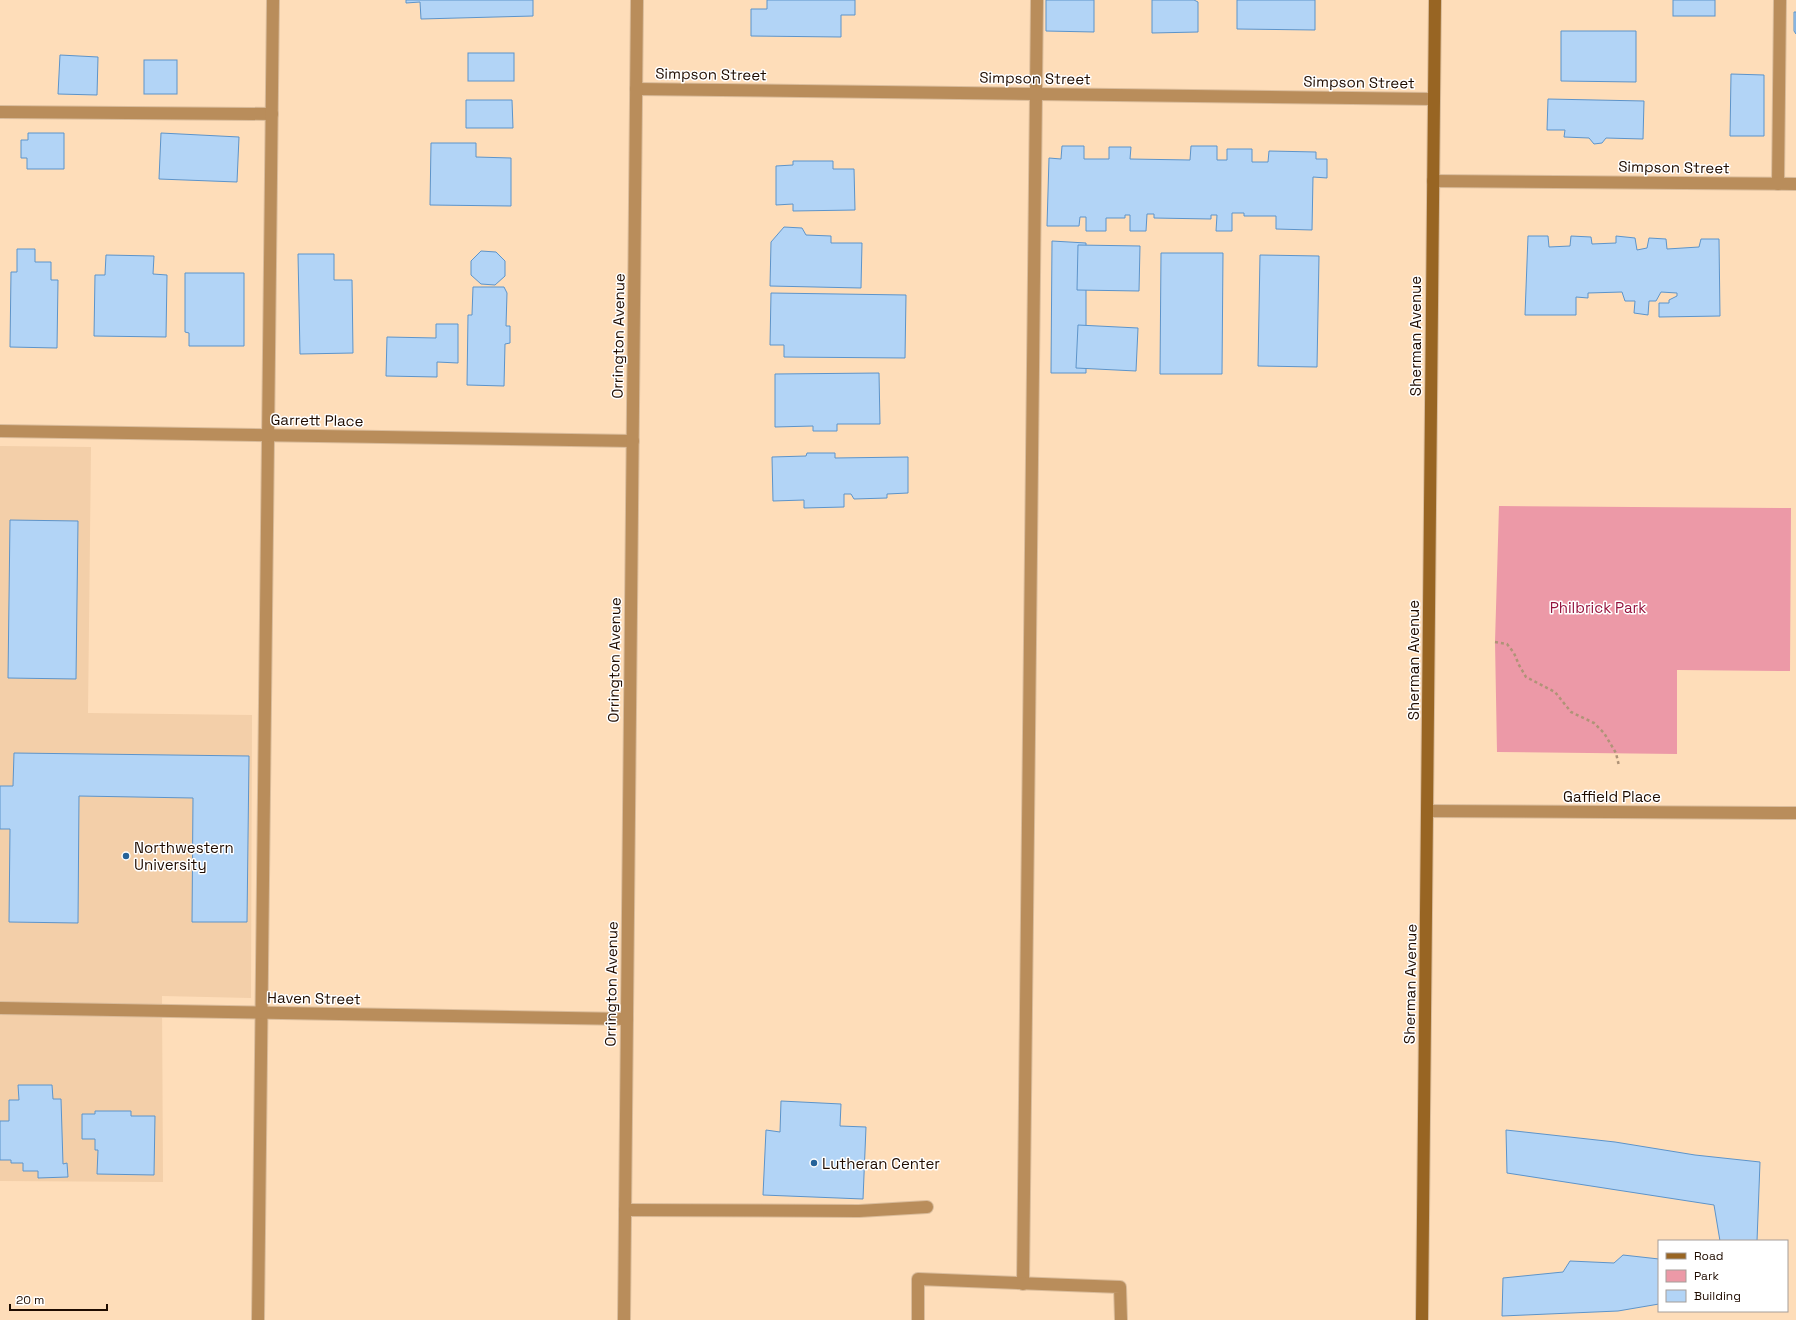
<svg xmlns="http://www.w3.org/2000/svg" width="1796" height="1320" font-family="'Space Grotesk',sans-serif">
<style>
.built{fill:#f3cfa9}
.green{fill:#ec99a7}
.building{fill:#b2d4f6;stroke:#5d94ca}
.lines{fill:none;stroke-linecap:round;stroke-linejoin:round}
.lane-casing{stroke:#dabc9b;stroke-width:14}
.street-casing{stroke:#dabc9b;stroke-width:14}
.secondary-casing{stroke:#dabc9b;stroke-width:14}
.path{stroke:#af9377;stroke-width:2.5;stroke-dasharray:3 3;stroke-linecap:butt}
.lane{stroke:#b98d5b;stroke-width:12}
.street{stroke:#b98d5b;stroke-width:12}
.secondary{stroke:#986523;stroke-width:12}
.poi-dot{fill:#256299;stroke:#fff;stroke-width:1.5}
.labels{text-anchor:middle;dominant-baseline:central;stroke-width:3;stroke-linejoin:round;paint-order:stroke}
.street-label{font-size:15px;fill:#1f0c00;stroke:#fff}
.park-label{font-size:15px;fill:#94143e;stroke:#fff}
.poi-label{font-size:15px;fill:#1f0c00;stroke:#fff;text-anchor:start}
</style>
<rect width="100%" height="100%" fill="#feddb9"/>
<!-- built -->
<path class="built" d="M 0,446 L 91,447 L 88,713 L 252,715 L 251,998 L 162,996 L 163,1182 L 0,1181 Z"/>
<!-- green -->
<path class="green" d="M 1499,506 L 1791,508 L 1790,671 L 1677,670 L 1677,754 L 1497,752 L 1495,642 Z"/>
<!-- building -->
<g class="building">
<path d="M 406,0 L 533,0 L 533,16 L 421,19 L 420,2 L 406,3 Z"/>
<path d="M 767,0 L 855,0 L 855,15 L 841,15 L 841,37 L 751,36 L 751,9 L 767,9 Z"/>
<path d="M 1046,0 L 1094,0 L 1094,32 L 1046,31 Z"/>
<path d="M 1152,0 L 1194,0 L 1198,2 L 1198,32 L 1152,33 Z"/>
<path d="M 1237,0 L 1315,0 L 1315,30 L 1237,29 Z"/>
<rect x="1673" y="0" width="42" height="16"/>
<path d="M 1794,12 L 1796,12 L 1796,34 L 1794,31 Z"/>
<path d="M 1561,31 L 1636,31 L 1636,82 L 1561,81 Z"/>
<rect x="468" y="53" width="46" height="28"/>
<path d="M 60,55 L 98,57 L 97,95 L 58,94 Z"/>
<rect x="144" y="60" width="33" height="34"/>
<path d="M 1731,74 L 1764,75 L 1764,136 L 1730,136 Z"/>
<path d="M 1548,99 L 1644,101 L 1643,139 L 1606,138 L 1602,143 L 1594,144 L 1589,138 L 1564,137 L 1565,130 L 1547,130 Z"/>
<path d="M 466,100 L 512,100 L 513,128 L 466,128 Z"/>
<path d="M 28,133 L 64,133 L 64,169 L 27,169 L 27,158 L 21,158 L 21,140 L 28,140 Z"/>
<path d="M 161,133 L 239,137 L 237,182 L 159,179 Z"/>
<path d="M 431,143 L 476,143 L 476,157 L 511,158 L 511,206 L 430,205 Z"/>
<path d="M 1062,146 L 1084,146 L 1084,159 L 1109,159 L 1109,147 L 1131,147 L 1130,159 L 1190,160 L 1191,146 L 1217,146 L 1217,160 L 1227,160 L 1227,149 L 1252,149 L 1252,162 L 1268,162 L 1269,151 L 1316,152 L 1316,159 L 1327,159 L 1327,178 L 1313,177 L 1312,230 L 1276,229 L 1276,216 L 1244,216 L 1244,213 L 1232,213 L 1232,231 L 1216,231 L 1217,215 L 1211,215 L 1211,219 L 1154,218 L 1154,214 L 1147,214 L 1146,231 L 1130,231 L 1130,215 L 1125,215 L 1125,218 L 1106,218 L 1106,231 L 1086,231 L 1086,217 L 1080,217 L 1079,226 L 1047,226 L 1049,158 L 1061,159 Z"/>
<path d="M 793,161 L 833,161 L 833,169 L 854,169 L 855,210 L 793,211 L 793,204 L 776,205 L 776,166 L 793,165 Z"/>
<path d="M 784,227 L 802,228 L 806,235 L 831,236 L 831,243 L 862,243 L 861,288 L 770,286 L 771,242 Z"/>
<path d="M 1528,236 L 1548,236 L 1549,247 L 1570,246 L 1571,236 L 1591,237 L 1592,244 L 1616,243 L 1616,236 L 1635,238 L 1637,250 L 1647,248 L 1649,238 L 1666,239 L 1667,249 L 1699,247 L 1701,239 L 1719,239 L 1720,316 L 1659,317 L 1659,303 L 1669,303 L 1669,300 L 1677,296 L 1677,293 L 1661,292 L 1656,301 L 1649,301 L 1648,315 L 1634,313 L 1635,301 L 1625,301 L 1622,292 L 1588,293 L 1588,298 L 1576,297 L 1576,315 L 1525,315 Z"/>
<path d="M 1052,241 L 1086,243 L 1086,373 L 1051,373 Z"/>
<path d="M 1078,245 L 1140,246 L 1139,291 L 1077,290 Z"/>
<path d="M 17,249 L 35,249 L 35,262 L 51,262 L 51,280 L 58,280 L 57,348 L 10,347 L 11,272 L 17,272 Z"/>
<path d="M 481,251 L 496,252 L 505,261 L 505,276 L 495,285 L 481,284 L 471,275 L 471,261 Z"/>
<path d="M 1161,253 L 1223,253 L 1222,374 L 1160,374 Z"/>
<path d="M 298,254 L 334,254 L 334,280 L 352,280 L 353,353 L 300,354 Z"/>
<path d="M 106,255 L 154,256 L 153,274 L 167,275 L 166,337 L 94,336 L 95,275 L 105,275 Z"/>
<path d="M 1260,255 L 1319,256 L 1317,367 L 1258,366 Z"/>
<path d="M 185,273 L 244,273 L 244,346 L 189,346 L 189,333 L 185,332 Z"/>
<path d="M 473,287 L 504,287 L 507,293 L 506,326 L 510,326 L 510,343 L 505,344 L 504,386 L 467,385 L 468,315 L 472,315 Z"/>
<path d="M 771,293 L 906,295 L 905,358 L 784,357 L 784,345 L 770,345 Z"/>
<path d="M 436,324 L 458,324 L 458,363 L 437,362 L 437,377 L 386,376 L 387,337 L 436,338 Z"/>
<path d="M 1078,325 L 1138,328 L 1136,371 L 1076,368 Z"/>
<path d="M 879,373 L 880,424 L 837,424 L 837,431 L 813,431 L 813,426 L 775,427 L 775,374 Z"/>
<path d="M 807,453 L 835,453 L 835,458 L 908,457 L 908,493 L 887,494 L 887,498 L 854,499 L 851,494 L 844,494 L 844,507 L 804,508 L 804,500 L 773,501 L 772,457 L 806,456 Z"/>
<path d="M 10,520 L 78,521 L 76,679 L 8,678 Z"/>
<path d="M 14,753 L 249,756 L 247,922 L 192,922 L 193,798 L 79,796 L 78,923 L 9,922 L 10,829 L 0,829 L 0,786 L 13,786 Z"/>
<path d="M 18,1085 L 52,1085 L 53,1099 L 61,1099 L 63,1164 L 67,1163 L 68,1177 L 38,1178 L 38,1171 L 23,1171 L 23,1163 L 11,1163 L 11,1160 L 0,1160 L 0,1121 L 9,1121 L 9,1100 L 19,1100 Z"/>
<path d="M 781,1101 L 841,1104 L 840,1126 L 866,1127 L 863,1199 L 763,1195 L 766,1130 L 780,1132 Z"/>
<path d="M 95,1111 L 131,1111 L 131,1116 L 155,1116 L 154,1175 L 97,1174 L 98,1150 L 95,1150 L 95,1139 L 82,1139 L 82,1114 L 95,1114 Z"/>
<path d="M 1506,1130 L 1615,1142 L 1695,1155 L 1760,1162 L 1757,1241 L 1720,1241 L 1714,1205 L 1507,1173 Z"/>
<path d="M 1623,1255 L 1659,1259 L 1659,1304 L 1618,1311 L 1502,1316 L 1503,1278 L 1563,1272 L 1570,1261 L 1614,1263 Z"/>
</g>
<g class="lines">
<!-- lane casing -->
<g class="lane-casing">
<g id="lane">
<path d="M 0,112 L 272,114"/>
<path d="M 1778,184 L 1780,0"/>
<path d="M 625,1210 L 859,1211 L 927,1207"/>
<path d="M 1023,1284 L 1037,0"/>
<path d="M 258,1320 L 273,0"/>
<path d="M 918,1320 L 918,1279 L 1120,1287 L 1121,1320"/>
</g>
</g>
<!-- street casing -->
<g class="street-casing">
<g id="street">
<path d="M 636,89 L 1433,99"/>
<path d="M 1433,181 L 1796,184"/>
<path d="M 0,431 L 633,441"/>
<path d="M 1428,811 L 1796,813"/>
<path d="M 0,1008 L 627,1019"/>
<path d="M 624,1320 L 637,0"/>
</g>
</g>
<!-- secondary casing -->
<g class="secondary-casing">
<path id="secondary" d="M 1422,1320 L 1435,0"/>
</g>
<!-- path -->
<path class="path" d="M 1495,642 L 1507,644 L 1514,653 L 1519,665 L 1526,677 L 1555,692 L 1571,712 L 1594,723 L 1604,733 L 1616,753 L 1619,766"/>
<!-- lane -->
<use href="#lane" class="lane"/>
<!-- street -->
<use href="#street" class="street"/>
<!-- secondary -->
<use href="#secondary" class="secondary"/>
</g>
<!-- markers -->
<g class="poi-dot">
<circle cx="126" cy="856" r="4"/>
<circle cx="814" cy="1163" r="4"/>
</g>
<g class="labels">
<!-- street labels -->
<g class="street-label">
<text transform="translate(711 74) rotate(1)">Simpson Street</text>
<text transform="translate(1035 78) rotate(1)">Simpson Street</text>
<text transform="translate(1359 82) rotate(1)">Simpson Street</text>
<text transform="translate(1674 167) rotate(1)">Simpson Street</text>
<text transform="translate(618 336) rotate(-89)">Orrington Avenue</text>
<text transform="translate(1415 336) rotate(-90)">Sherman Avenue</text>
<text transform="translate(317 420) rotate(1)">Garrett Place</text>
<text transform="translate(614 660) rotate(-89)">Orrington Avenue</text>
<text transform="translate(1413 660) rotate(-90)">Sherman Avenue</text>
<text x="1612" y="796">Gaffield Place</text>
<text transform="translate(611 984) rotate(-89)">Orrington Avenue</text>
<text transform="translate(1410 984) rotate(-89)">Sherman Avenue</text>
<text transform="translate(314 998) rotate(1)">Haven Street</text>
</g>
<!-- park labels -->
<g class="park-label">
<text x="1598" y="607">Philbrick Park</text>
</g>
<!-- poi labels -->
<g class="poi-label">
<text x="134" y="847">Northwestern<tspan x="134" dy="17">University</tspan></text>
<text x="822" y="1163">Lutheran Center</text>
</g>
</g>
<!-- legend -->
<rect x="1658" y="1240" width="130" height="72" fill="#ffffff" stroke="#a59e99"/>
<rect x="1666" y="1253" width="20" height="6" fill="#986523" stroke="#a59e99"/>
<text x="1694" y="1260" font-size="12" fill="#1f0c00">Road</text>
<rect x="1666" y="1270" width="20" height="12" fill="#ec99a7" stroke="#a59e99"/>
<text x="1694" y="1280" font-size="12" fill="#1f0c00">Park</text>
<rect x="1666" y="1290" width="20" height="12" fill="#b2d4f6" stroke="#a59e99"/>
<text x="1694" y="1300" font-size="12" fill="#1f0c00">Building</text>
<!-- scale -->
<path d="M10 1304v6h97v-6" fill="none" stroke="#1f0c00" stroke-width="2"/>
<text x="16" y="1304" font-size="12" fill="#1f0c00" stroke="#ffffff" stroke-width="3" paint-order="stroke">20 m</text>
</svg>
